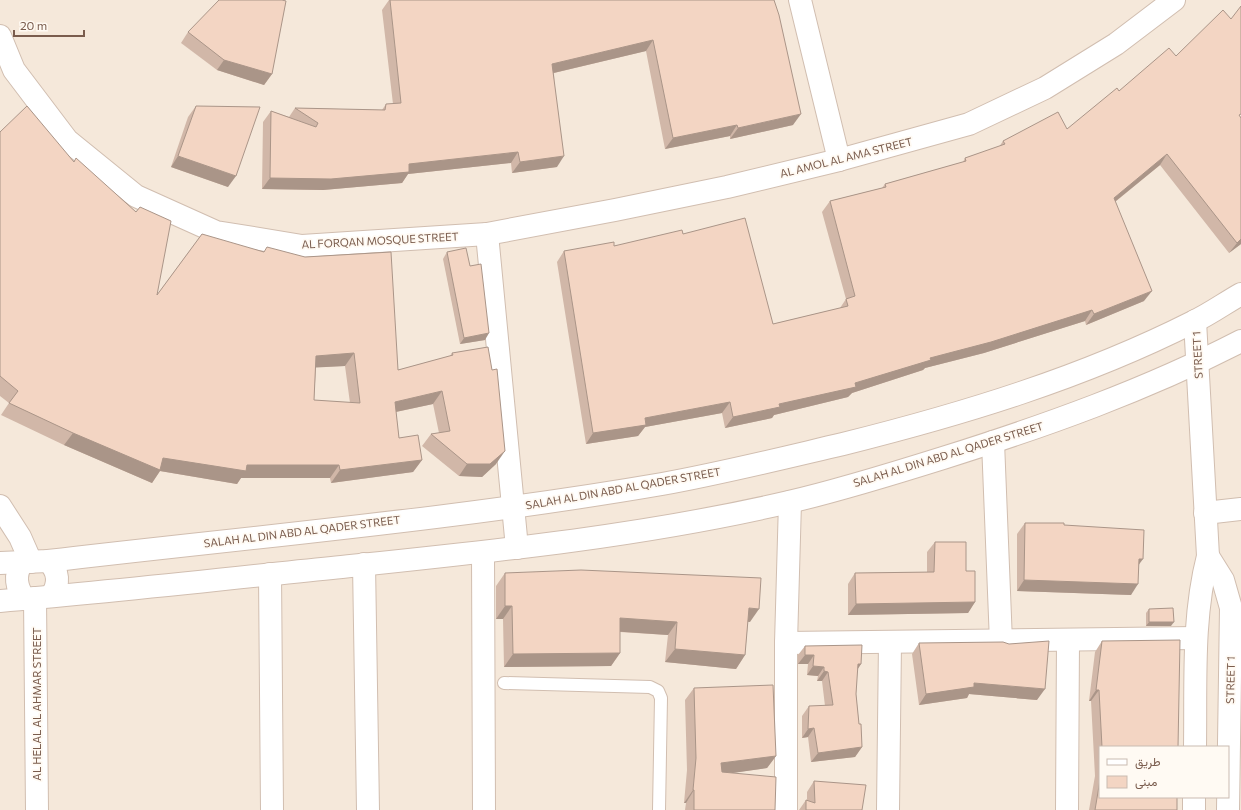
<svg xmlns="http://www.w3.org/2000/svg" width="1241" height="810" font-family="Commissioner,Vazirmatn,sans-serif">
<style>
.residential{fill:#f5e8da;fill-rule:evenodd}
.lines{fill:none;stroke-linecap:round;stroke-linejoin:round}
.lane-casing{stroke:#d1beb0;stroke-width:14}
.street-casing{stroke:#d1beb0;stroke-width:24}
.lane{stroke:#fff;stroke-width:12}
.street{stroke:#fff;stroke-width:22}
.wall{fill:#d1b7a8;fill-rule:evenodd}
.shaded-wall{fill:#aa9588}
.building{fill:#f3d5c3;stroke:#aa9588;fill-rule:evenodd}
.labels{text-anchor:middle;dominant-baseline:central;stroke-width:3.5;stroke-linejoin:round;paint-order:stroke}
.street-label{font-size:11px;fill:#7a5c4d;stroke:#fffaf3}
</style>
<rect width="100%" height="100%" fill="#fdf6ec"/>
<!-- residential -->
<path class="residential" d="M 0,0 L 1241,0 L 1241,810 L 0,810 ZM 1100,747 L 1228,747 L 1228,797 L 1100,797 Z"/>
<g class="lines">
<!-- lane casing -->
<g class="lane-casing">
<path id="lane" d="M 504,683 L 650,687 L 658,691 L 661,698 L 659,810"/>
</g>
<!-- street casing -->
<g class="street-casing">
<g id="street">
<path d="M 800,0 L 839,160"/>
<path d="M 0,36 L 14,70 L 67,140 L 136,196 L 216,232 L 302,246 L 487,234 L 615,210 L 727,187 L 839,160 L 969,124 L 1045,88 L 1116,44 L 1174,0"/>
<path d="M 487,234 L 517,548"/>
<path d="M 993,442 L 1001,642"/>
<path d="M 0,506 L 20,537 L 31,562"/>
<path d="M 1205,513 L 1241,509"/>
<path d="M 483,553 L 484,810"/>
<path d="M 1208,556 L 1223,580 L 1231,608 L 1228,810"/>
<path d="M 48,561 C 59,571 60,584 51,596"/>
<path d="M 0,563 L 48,561 C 252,537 459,519 662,484 C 723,473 783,458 843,444 C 963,414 1082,378 1193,322 C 1210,314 1225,303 1241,294"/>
<path d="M 22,563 C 14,575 16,588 25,599"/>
<path d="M 364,564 L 368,810"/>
<path d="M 270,574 L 272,810"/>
<path d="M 35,598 L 37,810"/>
<path d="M 0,601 C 111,592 221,579 332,568 C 485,552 639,537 789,502 C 841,490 892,474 943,458 C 1045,426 1146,390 1241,341"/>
<path d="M 786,643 L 1196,638"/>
<path d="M 1195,747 C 1196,683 1192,618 1208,556 L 1195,321"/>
<path d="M 786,810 L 786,643 L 790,502"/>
<path d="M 888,810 L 890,642"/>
<path d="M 1067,810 L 1068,640"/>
<path d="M 1194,810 L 1194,797"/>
</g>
</g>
<!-- lane -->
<use href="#lane" class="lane"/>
<!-- street -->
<use href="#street" class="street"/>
</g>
<!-- wall -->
<g class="wall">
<path d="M 389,0 L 774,0 L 793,125 L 730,139 L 730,136 L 665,149 L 646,51 L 554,73 L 557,167 L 512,173 L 511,163 L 408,174 L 402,183 L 323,190 L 262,189 L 263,122 L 271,111 L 289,117 L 295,108 L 382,110 L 386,104 L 393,104 L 382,10 Z"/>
<path d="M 188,32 L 272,74 L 264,85 L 217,70 L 181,43 Z"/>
<path d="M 1176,56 L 1241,117 L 1241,244 L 1229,253 L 1160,165 L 1115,202 L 1144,301 L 1086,325 L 1085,321 L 984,353 L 925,368 L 923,370 L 852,393 L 848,397 L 774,415 L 772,418 L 725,428 L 722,413 L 645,427 L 638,436 L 586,444 L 557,262 L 564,251 L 614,246 L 683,234 L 773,324 L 840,308 L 846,299 L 822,212 L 830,201 L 882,188 L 885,184 L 963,162 L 965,158 L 999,147 L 1003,141 L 1067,129 L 1119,91 Z"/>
<path d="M 196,106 L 228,187 L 171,167 L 188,117 Z"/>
<path d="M 0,132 L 157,295 L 202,234 L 398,370 L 450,356 L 452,353 L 496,464 L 482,477 L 459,476 L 422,446 L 431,434 L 439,433 L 433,404 L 396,412 L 399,438 L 422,460 L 413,472 L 331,483 L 330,478 L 241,478 L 237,484 L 160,471 L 152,483 L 64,445 L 1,415 L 9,403 L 0,396 ZM 345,366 L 350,403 L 314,400 L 316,367 Z"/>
<path d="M 447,252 L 470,266 L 485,340 L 460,344 L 443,259 Z"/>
<path d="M 1025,523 L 1064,525 L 1139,565 L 1131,595 L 1017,591 L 1017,534 Z"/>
<path d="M 935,542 L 966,571 L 975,602 L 968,613 L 848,615 L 848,584 L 855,573 L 927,572 L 927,552 Z"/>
<path d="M 505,573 L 750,622 L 748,622 L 745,655 L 736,669 L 665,662 L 668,635 L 620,632 L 620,653 L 611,666 L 504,667 L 503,619 L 496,619 L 496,586 Z"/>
<path d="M 1149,609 L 1171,626 L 1146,626 L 1146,613 Z"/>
<path d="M 1102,641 L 1178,747 L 1100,747 L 1100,797 L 1177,810 L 1089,810 L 1095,776 L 1091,701 L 1089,701 L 1095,652 Z"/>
<path d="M 919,643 L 1037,700 L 969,694 L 967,698 L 919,705 L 912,654 Z"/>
<path d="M 805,646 L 861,664 L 857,670 L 856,694 L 859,724 L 862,747 L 855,757 L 811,762 L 808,737 L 802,738 L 802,716 L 809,706 L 825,706 L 822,681 L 817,681 L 818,676 L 807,675 L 808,664 L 798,664 L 798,655 Z"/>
<path d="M 694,688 L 776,756 L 767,768 L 731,773 L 775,810 L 685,810 L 686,803 L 684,803 L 687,770 L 685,700 Z"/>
<path d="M 814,781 L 862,810 L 799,810 L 806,800 L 807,800 L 807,792 Z"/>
</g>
<!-- shaded-wall -->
<g class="shaded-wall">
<path d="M 653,40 L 646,51 L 545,75 L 552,64 Z"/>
<path d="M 224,60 L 272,74 L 264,85 L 217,70 Z"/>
<path d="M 801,114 L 793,125 L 730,139 L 738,128 Z"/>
<path d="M 737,125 L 730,136 L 665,149 L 673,138 Z"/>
<path d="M 518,152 L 511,163 L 408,174 L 402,183 L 323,190 L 262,189 L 270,178 Z"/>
<path d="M 1167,154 L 1160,165 L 1106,209 L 1114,198 Z"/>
<path d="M 178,156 L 236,176 L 228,187 L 171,167 Z"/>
<path d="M 564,156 L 557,167 L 512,173 L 520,162 Z"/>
<path d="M 1241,239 L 1241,244 L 1229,253 L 1237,243 Z"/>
<path d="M 1152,291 L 1144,301 L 1086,325 L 1094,314 Z"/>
<path d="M 1092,310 L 1085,321 L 984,353 L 925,368 L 923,370 L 852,393 L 848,397 L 774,415 L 772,418 L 725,428 L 733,417 L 855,383 L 930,358 Z"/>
<path d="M 489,333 L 485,340 L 460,344 L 464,338 Z"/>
<path d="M 354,353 L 345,366 L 307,368 L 316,356 Z"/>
<path d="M 442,391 L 433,404 L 386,414 L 395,402 Z"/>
<path d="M 730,402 L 722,413 L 645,427 L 638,436 L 586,444 L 593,433 L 645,418 Z"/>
<path d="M 73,433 L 163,458 L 247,465 L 339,465 L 330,478 L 241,478 L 237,484 L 160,471 L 152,483 L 64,445 Z"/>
<path d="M 505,451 L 496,464 L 482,477 L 459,476 L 467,464 Z"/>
<path d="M 422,460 L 413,472 L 331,483 L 340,470 Z"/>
<path d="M 1139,559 L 1143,559 L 1135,570 Z"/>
<path d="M 1024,580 L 1138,584 L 1131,595 L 1017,591 Z"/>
<path d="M 975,602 L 968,613 L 848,615 L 856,604 Z"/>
<path d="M 505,606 L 512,606 L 503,619 L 496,619 Z"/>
<path d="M 749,608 L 759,609 L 750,622 L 740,621 Z"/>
<path d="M 620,618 L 677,622 L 668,635 L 610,631 Z"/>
<path d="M 1149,622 L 1174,622 L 1171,626 L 1146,626 Z"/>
<path d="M 675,649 L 745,655 L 736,669 L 665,662 Z"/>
<path d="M 620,653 L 611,666 L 504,667 L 513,654 Z"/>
<path d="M 805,655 L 814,655 L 808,664 L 798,664 Z"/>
<path d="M 858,664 L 861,664 L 855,673 Z"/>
<path d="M 813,666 L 824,667 L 818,676 L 807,675 Z"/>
<path d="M 824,671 L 828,672 L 822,681 L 817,681 Z"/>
<path d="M 974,683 L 1045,689 L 1037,700 L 969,694 L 967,698 L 919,705 L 926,694 Z"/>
<path d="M 1096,690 L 1099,690 L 1091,701 L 1089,701 Z"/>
<path d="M 814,728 L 808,737 L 802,738 L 808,729 Z"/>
<path d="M 862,747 L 855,757 L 811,762 L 818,753 Z"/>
<path d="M 776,756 L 767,768 L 712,776 L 721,763 Z"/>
<path d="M 693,790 L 694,790 L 686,803 L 684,803 Z"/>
</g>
<!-- building -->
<g class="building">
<path d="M 219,0 L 282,0 L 286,1 L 272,74 L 224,60 L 188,32 Z"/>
<path d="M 390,0 L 774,0 L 779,15 L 801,114 L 738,128 L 737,125 L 673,138 L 653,40 L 552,64 L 564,156 L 520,162 L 518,152 L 409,164 L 409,172 L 331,179 L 270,178 L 271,111 L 316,127 L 318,123 L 295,108 L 385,110 L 386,104 L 401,103 Z"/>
<path d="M 1241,6 L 1241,114 L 1239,115 L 1241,118 L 1241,239 L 1237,243 L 1167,154 L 1114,198 L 1152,291 L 1094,314 L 1092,310 L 991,342 L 930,358 L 931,360 L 855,383 L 856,387 L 779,404 L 780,407 L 733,417 L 730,402 L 645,418 L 646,425 L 593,433 L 564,251 L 614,242 L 614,246 L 682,230 L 683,234 L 745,218 L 773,324 L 848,306 L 846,299 L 855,296 L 830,201 L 886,187 L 885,184 L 966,161 L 965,158 L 1005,144 L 1003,141 L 1058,112 L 1067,129 L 1117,88 L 1119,91 L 1169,48 L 1176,56 L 1223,10 L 1231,19 Z"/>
<path d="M 27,106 L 74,162 L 76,158 L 136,212 L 140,207 L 171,221 L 157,295 L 202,234 L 264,252 L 267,247 L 305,257 L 391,252 L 398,370 L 453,355 L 452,353 L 488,347 L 492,370 L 497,369 L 505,451 L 490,464 L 467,464 L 431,434 L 450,431 L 442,391 L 395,402 L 399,438 L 418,435 L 422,460 L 340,470 L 339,465 L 247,465 L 246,471 L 163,458 L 160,470 L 73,433 L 9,403 L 18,391 L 0,376 L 0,132 ZM 354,353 L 360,403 L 314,400 L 316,356 Z"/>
<path d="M 196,106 L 260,107 L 236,176 L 178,156 Z"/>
<path d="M 466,248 L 470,266 L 481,264 L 489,333 L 464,338 L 447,252 Z"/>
<path d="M 1025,523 L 1064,523 L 1064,525 L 1144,530 L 1143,559 L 1139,559 L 1138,584 L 1024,580 Z"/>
<path d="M 935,542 L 966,542 L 966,571 L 975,571 L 975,602 L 856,604 L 855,573 L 934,572 Z"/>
<path d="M 581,570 L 761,578 L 759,609 L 749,608 L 745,655 L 675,649 L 677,622 L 620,618 L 620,653 L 513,654 L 512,606 L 505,606 L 505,573 Z"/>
<path d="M 1173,608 L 1174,622 L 1149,622 L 1149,609 Z"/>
<path d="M 1180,640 L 1178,747 L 1102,747 L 1099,690 L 1096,690 L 1102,641 Z"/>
<path d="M 1049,641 L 1045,689 L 974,683 L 974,687 L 926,694 L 919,643 L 1003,642 L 1009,644 Z"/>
<path d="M 862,645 L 861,664 L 858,664 L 856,694 L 859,724 L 861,724 L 862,747 L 818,753 L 814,728 L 808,729 L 809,706 L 833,705 L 828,672 L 824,671 L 824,667 L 813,666 L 814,655 L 805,655 L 805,646 Z"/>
<path d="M 773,685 L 776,756 L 721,763 L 722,772 L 776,777 L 775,810 L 694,810 L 694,790 L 693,790 L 696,758 L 694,688 Z"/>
<path d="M 1100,780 L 1100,797 L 1177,797 L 1177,810 L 1095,810 Z"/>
<path d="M 814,781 L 866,785 L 862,810 L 806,810 L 806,800 L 815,803 Z"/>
</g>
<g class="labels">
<!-- street labels -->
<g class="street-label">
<text transform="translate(846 157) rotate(-14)">AL AMOL AL AMA STREET</text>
<text transform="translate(380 240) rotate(-3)">AL FORQAN MOSQUE STREET</text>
<text transform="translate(1197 355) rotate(-93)">STREET 1</text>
<text transform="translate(948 454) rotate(-17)">SALAH AL DIN ABD AL QADER STREET</text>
<text transform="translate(623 488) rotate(-10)">SALAH AL DIN ABD AL QADER STREET</text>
<text transform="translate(302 531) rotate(-7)">SALAH AL DIN ABD AL QADER STREET</text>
<text transform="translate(1230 680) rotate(-89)">STREET 1</text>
<text transform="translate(36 704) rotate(-90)">AL HELAL AL AHMAR STREET</text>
</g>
</g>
<!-- legend -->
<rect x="1099" y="746" width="130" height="52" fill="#fffaf3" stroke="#cabbb1"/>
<rect x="1107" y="759" width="20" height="6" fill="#ffffff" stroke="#cabbb1"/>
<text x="1135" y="766" font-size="12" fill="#7a5c4d">طريق</text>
<rect x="1107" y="776" width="20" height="12" fill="#f3d5c3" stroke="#cabbb1"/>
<text x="1135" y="786" font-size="12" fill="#7a5c4d">مبنى</text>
<!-- scale -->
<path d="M14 30v6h70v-6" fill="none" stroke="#7a5c4d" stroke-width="2"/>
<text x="20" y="30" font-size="12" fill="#7a5c4d" stroke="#fffaf3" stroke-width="3" paint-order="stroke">20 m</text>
</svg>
